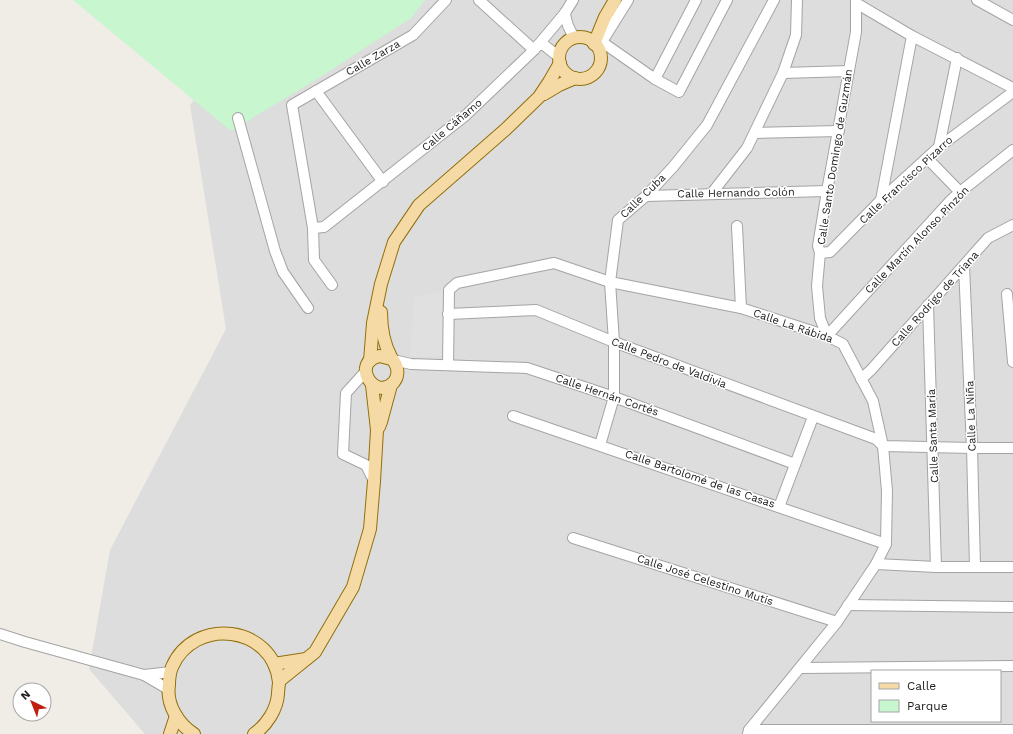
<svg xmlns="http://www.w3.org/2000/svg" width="1013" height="734" font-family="'Work Sans',sans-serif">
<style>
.residential{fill:#dedddd;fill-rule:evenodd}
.park{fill:#c7f6cf}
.parking{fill:#e0e0e0}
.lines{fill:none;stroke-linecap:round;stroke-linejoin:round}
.minor-casing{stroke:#a4a4a4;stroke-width:12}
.major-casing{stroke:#91700b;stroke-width:14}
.minor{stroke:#fff;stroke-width:10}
.major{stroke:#f6daa6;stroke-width:12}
.labels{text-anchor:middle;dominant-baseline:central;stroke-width:3;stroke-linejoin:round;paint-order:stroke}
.street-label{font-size:11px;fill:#202020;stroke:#fff}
</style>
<rect width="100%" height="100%" fill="#f0ede7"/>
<!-- residential -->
<path class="residential" d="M 274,0 L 1013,0 L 1013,734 L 145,734 L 89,669 L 110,550 L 226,329 L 190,105 ZM 872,671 L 1000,671 L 1000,721 L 872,721 Z"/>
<!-- park -->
<path class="park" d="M 73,0 L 425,0 L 411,18 L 317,79 L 231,131 Z"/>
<!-- parking -->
<path class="parking" d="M 449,290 L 448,356 L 410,357 L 414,297 Z"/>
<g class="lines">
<!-- minor casing -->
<g class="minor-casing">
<g id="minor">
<path d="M 479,0 L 534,50"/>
<path d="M 856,0 L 856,32 L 827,191 L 818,246 L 820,253 L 817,286 L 820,318 L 827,336 L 950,201 L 960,192 L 1013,150"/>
<path d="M 977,0 L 1013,20"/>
<path d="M 856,3 L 912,36 L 1013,88"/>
<path d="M 565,13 C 566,23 569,30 575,38"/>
<path d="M 602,42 L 655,79 L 679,92 L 727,0"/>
<path d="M 538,45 L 544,45 L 559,57"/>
<path d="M 598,48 L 628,0"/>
<path d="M 783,73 L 849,71"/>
<path d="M 655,79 L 696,0"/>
<path d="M 316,91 L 383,182"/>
<path d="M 238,118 L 275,251 L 283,272 L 308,308"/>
<path d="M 755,133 L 839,131"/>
<path d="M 939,147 L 957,58"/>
<path d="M 927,158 L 960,192"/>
<path d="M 712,193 L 747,148 L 783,73 L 796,35 L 797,0"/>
<path d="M 646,196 L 827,191"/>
<path d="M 881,200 L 912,36"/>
<path d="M 737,226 L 741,308"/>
<path d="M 313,228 L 324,227 L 466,115 L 534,50 L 565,13 L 573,0"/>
<path d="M 820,253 L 830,252 L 881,200 L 939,147 L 1013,92"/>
<path d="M 964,266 L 972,448 L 975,567"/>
<path d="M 332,285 L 314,260 L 313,228 L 292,105 L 413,35 L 446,0"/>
<path d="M 1007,294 L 1013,362"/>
<path d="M 928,305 L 936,567"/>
<path d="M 448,314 L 536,310 L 614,342 L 876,439 L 883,446 L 972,448 L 1013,448"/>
<path d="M 393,360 L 411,364 L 527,368 L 614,397 L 795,464"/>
<path d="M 448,365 L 449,290 L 457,283 L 554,263 L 610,282 L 741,308 L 827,336 L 843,344 L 873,401 L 883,446 L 887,491 L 886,544 L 876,564 L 837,622 L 749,730 L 748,734"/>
<path d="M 366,371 L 346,393 L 343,454 L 366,465 L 374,481"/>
<path d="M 861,379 L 871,370 L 988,238 L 1013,225"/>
<path d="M 513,416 L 886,544"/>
<path d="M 600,445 L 614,397 L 614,342 L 610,282 L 618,220 L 646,196 L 673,167 L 707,125 L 774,0"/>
<path d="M 779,507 L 813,417"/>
<path d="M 573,538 L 837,622"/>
<path d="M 876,564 L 936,567 L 1013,567"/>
<path d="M 848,605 L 1013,607"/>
<path d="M 0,634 L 25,642 L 144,675 L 168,689"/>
<path d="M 801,668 L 1013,666"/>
<path d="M 144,675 L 171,672"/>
<path d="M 749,730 L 1013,730"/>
</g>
</g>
<!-- major casing -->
<g class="major-casing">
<g id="major">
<circle cx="580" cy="58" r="21"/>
<path d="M 594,44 L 605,17 L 615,0"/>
<path d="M 544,94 L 559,85 L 575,78"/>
<path d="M 381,312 C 381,327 384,344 391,357 C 393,361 396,363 397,368 C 398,373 397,378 394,382 C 374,403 350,361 380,356 L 391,359"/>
<path d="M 370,361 L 373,323 L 381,284 L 394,242 L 419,205 L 506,129 L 539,97 L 549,82 L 560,63"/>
<path d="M 379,427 L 381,422 L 391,385"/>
<path d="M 274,664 L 306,659"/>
<path d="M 279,681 L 315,652 L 353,587 L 370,529 L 374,481 L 377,430 L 372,385"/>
<path d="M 170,734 L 176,716"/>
<path d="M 194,734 C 178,724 166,704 169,685 C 169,679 170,672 172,667 C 194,616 273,625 279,682 C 279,685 278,690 278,694 C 277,709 267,725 254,734"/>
</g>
</g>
<!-- minor -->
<use href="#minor" class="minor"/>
<!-- major -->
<use href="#major" class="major"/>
</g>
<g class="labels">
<!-- street labels -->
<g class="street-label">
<text transform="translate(373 58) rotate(-30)">Calle Zarza</text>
<text transform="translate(452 125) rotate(-40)">Calle Cáñamo</text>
<text transform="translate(835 157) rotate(-81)">Calle Santo Domingo de Guzmán</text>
<text transform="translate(906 180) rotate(-43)">Calle Francisco Pizarro</text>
<text transform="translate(736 193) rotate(-1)">Calle Hernando Colón</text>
<text transform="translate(643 196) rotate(-44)">Calle Cuba</text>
<text transform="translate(917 240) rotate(-46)">Calle Martín Alonso Pinzón</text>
<text transform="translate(935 299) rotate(-48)">Calle Rodrigo de Triana</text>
<text transform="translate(793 326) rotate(19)">Calle La Rábida</text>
<text transform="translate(669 363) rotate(21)">Calle Pedro de Valdivia</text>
<text transform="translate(607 395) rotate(19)">Calle Hernán Cortés</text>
<text transform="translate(971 416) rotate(-92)">Calle La Niña</text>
<text transform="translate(933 436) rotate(-92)">Calle Santa María</text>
<text transform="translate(700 479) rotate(19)">Calle Bartolomé de las Casas</text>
<text transform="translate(705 580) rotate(18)">Calle José Celestino Mutis</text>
</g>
</g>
<!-- legend -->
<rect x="871" y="670" width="130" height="52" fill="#ffffff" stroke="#a6a6a6"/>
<rect x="879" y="683" width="20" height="6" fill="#f6daa6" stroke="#a6a6a6"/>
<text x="907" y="690" font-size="12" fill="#202020">Calle</text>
<rect x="879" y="700" width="20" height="12" fill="#c7f6cf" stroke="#a6a6a6"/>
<text x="907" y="710" font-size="12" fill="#202020">Parque</text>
<!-- north arrow -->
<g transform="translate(32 702) rotate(317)"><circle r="19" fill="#ffffff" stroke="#a6a6a6"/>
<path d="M0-3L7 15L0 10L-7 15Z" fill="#c11d0e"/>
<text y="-6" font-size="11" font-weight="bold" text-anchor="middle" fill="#202020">N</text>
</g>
</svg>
